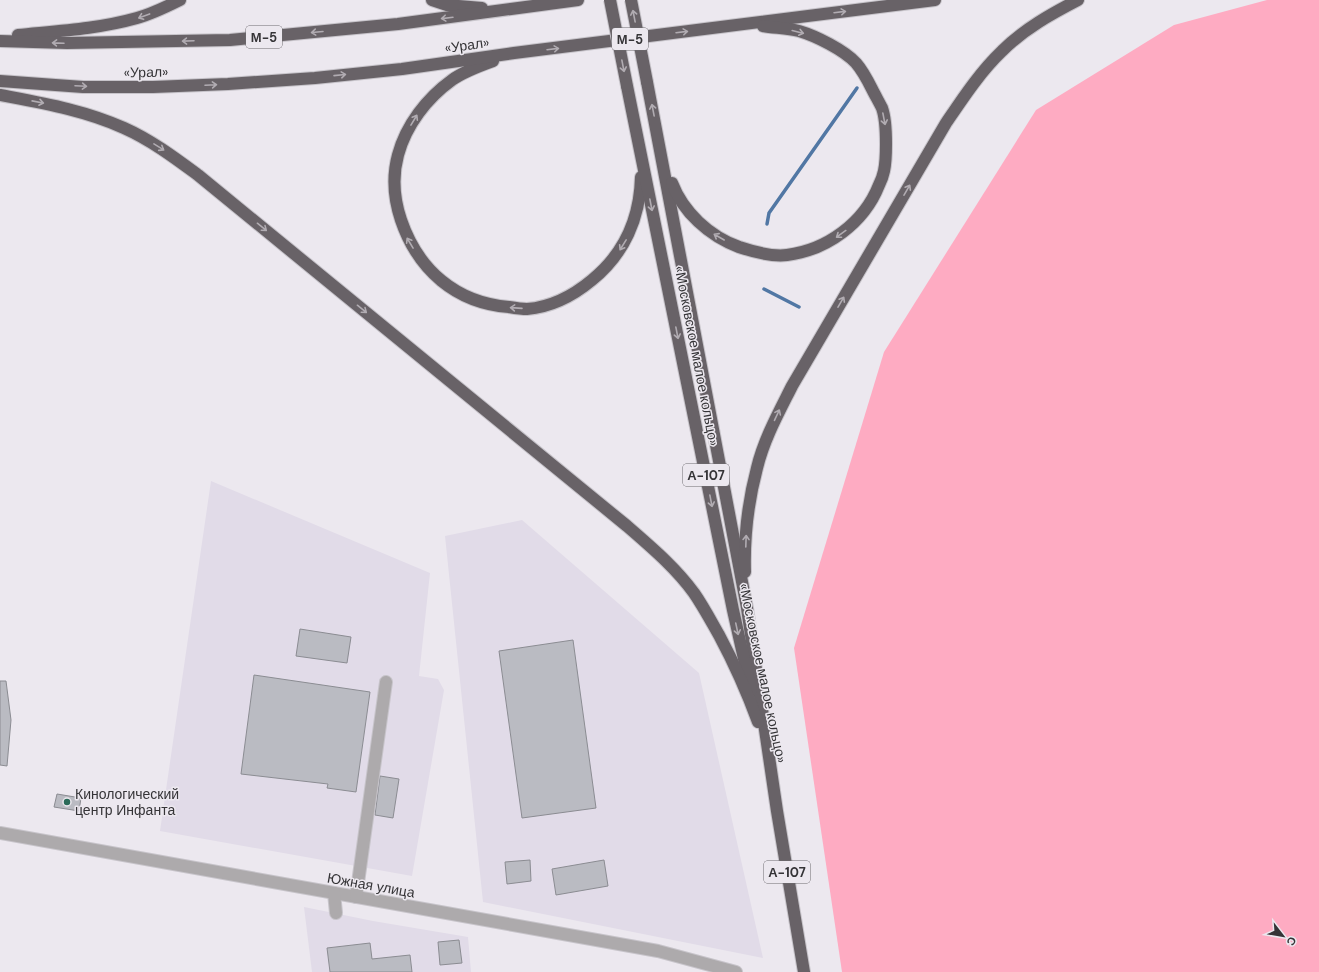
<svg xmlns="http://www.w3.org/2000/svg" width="1319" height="972" font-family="'DM Sans',sans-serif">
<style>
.built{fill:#e1dbe8}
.green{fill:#feabc2}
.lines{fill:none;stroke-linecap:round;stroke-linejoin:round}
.stream{stroke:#5177a4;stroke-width:3.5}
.building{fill:#babbc2;stroke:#8b8c92}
.minor-casing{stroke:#c7c4ca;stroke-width:14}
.highway-casing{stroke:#c7c4ca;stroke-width:14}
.minor{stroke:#adaaac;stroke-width:12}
.highway{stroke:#686267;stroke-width:12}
.highway-bridge-casing{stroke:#c7c4ca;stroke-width:14;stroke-linecap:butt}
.highway-bridge{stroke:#686267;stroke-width:12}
.oneway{stroke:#b1acb2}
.poi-dot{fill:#2a6a58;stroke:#ece8ef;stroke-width:1.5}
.labels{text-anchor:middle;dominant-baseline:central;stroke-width:3;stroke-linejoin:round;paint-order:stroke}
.shield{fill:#ece8ef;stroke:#6c6a6e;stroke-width:1}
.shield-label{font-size:13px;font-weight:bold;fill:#353437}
.street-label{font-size:14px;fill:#353437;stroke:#ece8ef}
.poi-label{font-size:14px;fill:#353437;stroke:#ece8ef;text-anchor:start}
</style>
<rect width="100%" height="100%" fill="#ece8ef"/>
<!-- built -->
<g class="built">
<path d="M 211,481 L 430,573 L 419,676 L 438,679 L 444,690 L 412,876 L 160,831 Z"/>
<path d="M 522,520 L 699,673 L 763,958 L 483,902 L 445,536 Z"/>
<path d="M 304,907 L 373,921 L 468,937 L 471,972 L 312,972 Z"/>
</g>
<!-- green -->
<path class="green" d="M 1267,0 L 1319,0 L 1319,972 L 842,972 L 794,648 L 884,352 L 1036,110 L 1174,25 Z"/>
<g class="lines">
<!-- stream -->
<g class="stream">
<path d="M 767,224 L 769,213 L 857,88"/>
<path d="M 764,289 L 799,307"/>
</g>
</g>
<!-- building -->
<g class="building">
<path d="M 300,629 L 351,637 L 347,663 L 296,656 Z"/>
<path d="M 573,640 L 596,808 L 522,818 L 499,651 Z"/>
<path d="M 254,675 L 370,692 L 356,792 L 327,788 L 328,784 L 241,774 Z"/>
<path d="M 0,681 L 6,681 L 11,720 L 7,766 L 0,765 Z"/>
<path d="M 380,776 L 399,779 L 393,818 L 375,815 Z"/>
<path d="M 57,794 L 81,798 L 79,811 L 54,807 Z"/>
<path d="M 530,860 L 531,881 L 507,884 L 505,862 Z"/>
<path d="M 604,860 L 608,886 L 556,895 L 552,869 Z"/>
<path d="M 459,940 L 462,963 L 440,965 L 438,942 Z"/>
<path d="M 370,943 L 372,959 L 410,955 L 412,972 L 330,972 L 327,948 Z"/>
</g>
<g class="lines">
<!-- minor casing -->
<g class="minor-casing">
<g id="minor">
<path d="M 0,833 L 658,951 L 736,972"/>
<path d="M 334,893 L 336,913"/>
<path d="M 356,897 L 386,682"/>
</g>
</g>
<!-- highway casing -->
<g class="highway-casing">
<g id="highway">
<path d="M 432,0 L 447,5 L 482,8"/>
<path d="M 18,35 C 58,31 98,29 137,18 C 152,14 166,7 180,0"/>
<path d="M 0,41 L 67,43 L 230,40 L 398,24 L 578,0"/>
<path d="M 493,61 C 479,66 463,72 452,80 C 427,98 406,125 398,155 C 392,177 394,199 401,220 C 418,270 456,303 509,307 C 515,308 521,309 527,309 C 552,307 574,295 592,280 C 624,254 640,218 641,177"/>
<path d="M 0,81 L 83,87 L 153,87 L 228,84 L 315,78 L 402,69 L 514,53 L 935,0"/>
<path d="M 647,82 L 747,608 L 777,811 L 804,972"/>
<path d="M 627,86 L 733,610 L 751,690"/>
<path d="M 0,95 C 42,103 84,110 124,128 C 151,140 175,158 198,175 L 627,526 C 651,547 675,567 694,593 C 703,606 711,621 719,635 C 734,663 747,692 758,722"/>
<path d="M 672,183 C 683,212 709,236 739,247 C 754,252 771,257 787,255 C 827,250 864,223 879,185 C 881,181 883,176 884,171 C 886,162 886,153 886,144 C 886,132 886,119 882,108 C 879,102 875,95 872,89 C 868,81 863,71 856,63 C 844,50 816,36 799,31 C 787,28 774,28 763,26"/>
<path d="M 745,572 C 744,538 748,502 757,468 C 764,439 779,412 792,386 L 946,123 C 963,98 980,72 1002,51 C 1024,29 1051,14 1078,0"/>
</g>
</g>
<!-- minor -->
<use href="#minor" class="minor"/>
<!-- highway -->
<use href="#highway" class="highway"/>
<!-- highway-bridge casing -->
<g class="highway-bridge-casing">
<g id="highway-bridge">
<path d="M 610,0 L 627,86"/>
<path d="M 631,0 L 647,82"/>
</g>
</g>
<!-- highway-bridge -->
<use href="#highway-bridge" class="highway-bridge"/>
</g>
<!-- one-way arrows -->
<defs><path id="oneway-shaft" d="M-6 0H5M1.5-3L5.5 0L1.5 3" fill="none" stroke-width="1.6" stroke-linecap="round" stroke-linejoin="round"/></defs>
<g class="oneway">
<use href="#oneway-shaft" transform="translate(840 12) rotate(-7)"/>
<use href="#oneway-shaft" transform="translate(144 16) rotate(160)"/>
<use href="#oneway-shaft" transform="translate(634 16) rotate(-101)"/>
<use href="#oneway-shaft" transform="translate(447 18) rotate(173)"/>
<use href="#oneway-shaft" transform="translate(317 32) rotate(175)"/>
<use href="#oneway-shaft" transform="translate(682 32) rotate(-7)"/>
<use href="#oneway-shaft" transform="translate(798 32) rotate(14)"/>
<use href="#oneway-shaft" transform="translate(188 41) rotate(178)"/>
<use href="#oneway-shaft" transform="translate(58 43) rotate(-178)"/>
<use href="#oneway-shaft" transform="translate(553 49) rotate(-7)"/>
<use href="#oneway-shaft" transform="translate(623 66) rotate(79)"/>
<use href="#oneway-shaft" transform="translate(340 75) rotate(-6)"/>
<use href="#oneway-shaft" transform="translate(211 85) rotate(-3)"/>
<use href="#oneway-shaft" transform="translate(81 86) rotate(3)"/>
<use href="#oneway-shaft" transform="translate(38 102) rotate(11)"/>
<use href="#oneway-shaft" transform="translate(653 110) rotate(-101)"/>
<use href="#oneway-shaft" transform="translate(884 119) rotate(79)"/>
<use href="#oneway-shaft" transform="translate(414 120) rotate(-59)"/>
<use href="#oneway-shaft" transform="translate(159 147) rotate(32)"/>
<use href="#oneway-shaft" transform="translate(907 190) rotate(-60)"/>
<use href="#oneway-shaft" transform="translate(651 205) rotate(79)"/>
<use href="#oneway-shaft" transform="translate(262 227) rotate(39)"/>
<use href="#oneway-shaft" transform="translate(841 234) rotate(144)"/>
<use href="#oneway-shaft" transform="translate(719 237) rotate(-150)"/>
<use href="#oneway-shaft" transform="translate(410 243) rotate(-121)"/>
<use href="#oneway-shaft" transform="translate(623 245) rotate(122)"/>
<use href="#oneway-shaft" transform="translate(841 302) rotate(-60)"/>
<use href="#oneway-shaft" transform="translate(516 308) rotate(-176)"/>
<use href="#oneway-shaft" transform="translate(362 309) rotate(39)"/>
<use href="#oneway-shaft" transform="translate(677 333) rotate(79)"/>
<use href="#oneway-shaft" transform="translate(777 415) rotate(-65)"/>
<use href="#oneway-shaft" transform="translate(711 501) rotate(79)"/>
<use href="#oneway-shaft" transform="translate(746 541) rotate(-88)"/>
<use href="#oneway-shaft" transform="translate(737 629) rotate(78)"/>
</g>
<!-- markers -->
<circle class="poi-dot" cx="67" cy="802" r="4"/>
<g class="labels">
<!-- shield labels -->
<g class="shield">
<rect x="246" y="26" width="36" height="22" rx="3"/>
<rect x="612" y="28" width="36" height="22" rx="3"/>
<rect x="683" y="464" width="46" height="22" rx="3"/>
<rect x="764" y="861" width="46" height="22" rx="3"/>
</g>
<g class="shield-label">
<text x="264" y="37">М-5</text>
<text x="630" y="39">М-5</text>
<text x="706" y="475">А-107</text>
<text x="787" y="872">А-107</text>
</g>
<!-- street labels -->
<g class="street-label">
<text transform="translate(467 45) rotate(-8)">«Урал»</text>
<text transform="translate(146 72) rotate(-1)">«Урал»</text>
<text transform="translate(697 356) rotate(79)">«Московское малое кольцо»</text>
<text transform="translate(763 673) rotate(78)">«Московское малое кольцо»</text>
<text transform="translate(371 885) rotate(10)">Южная улица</text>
</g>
<!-- poi labels -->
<g class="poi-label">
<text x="75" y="794">Кинологический<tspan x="75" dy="16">центр Инфанта</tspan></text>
</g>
</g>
<!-- north arrow -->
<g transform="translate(1283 936) rotate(121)" stroke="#ece8ef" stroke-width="3" paint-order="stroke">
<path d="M0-3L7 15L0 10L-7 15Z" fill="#353437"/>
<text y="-6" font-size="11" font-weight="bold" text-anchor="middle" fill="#353437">С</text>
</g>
</svg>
